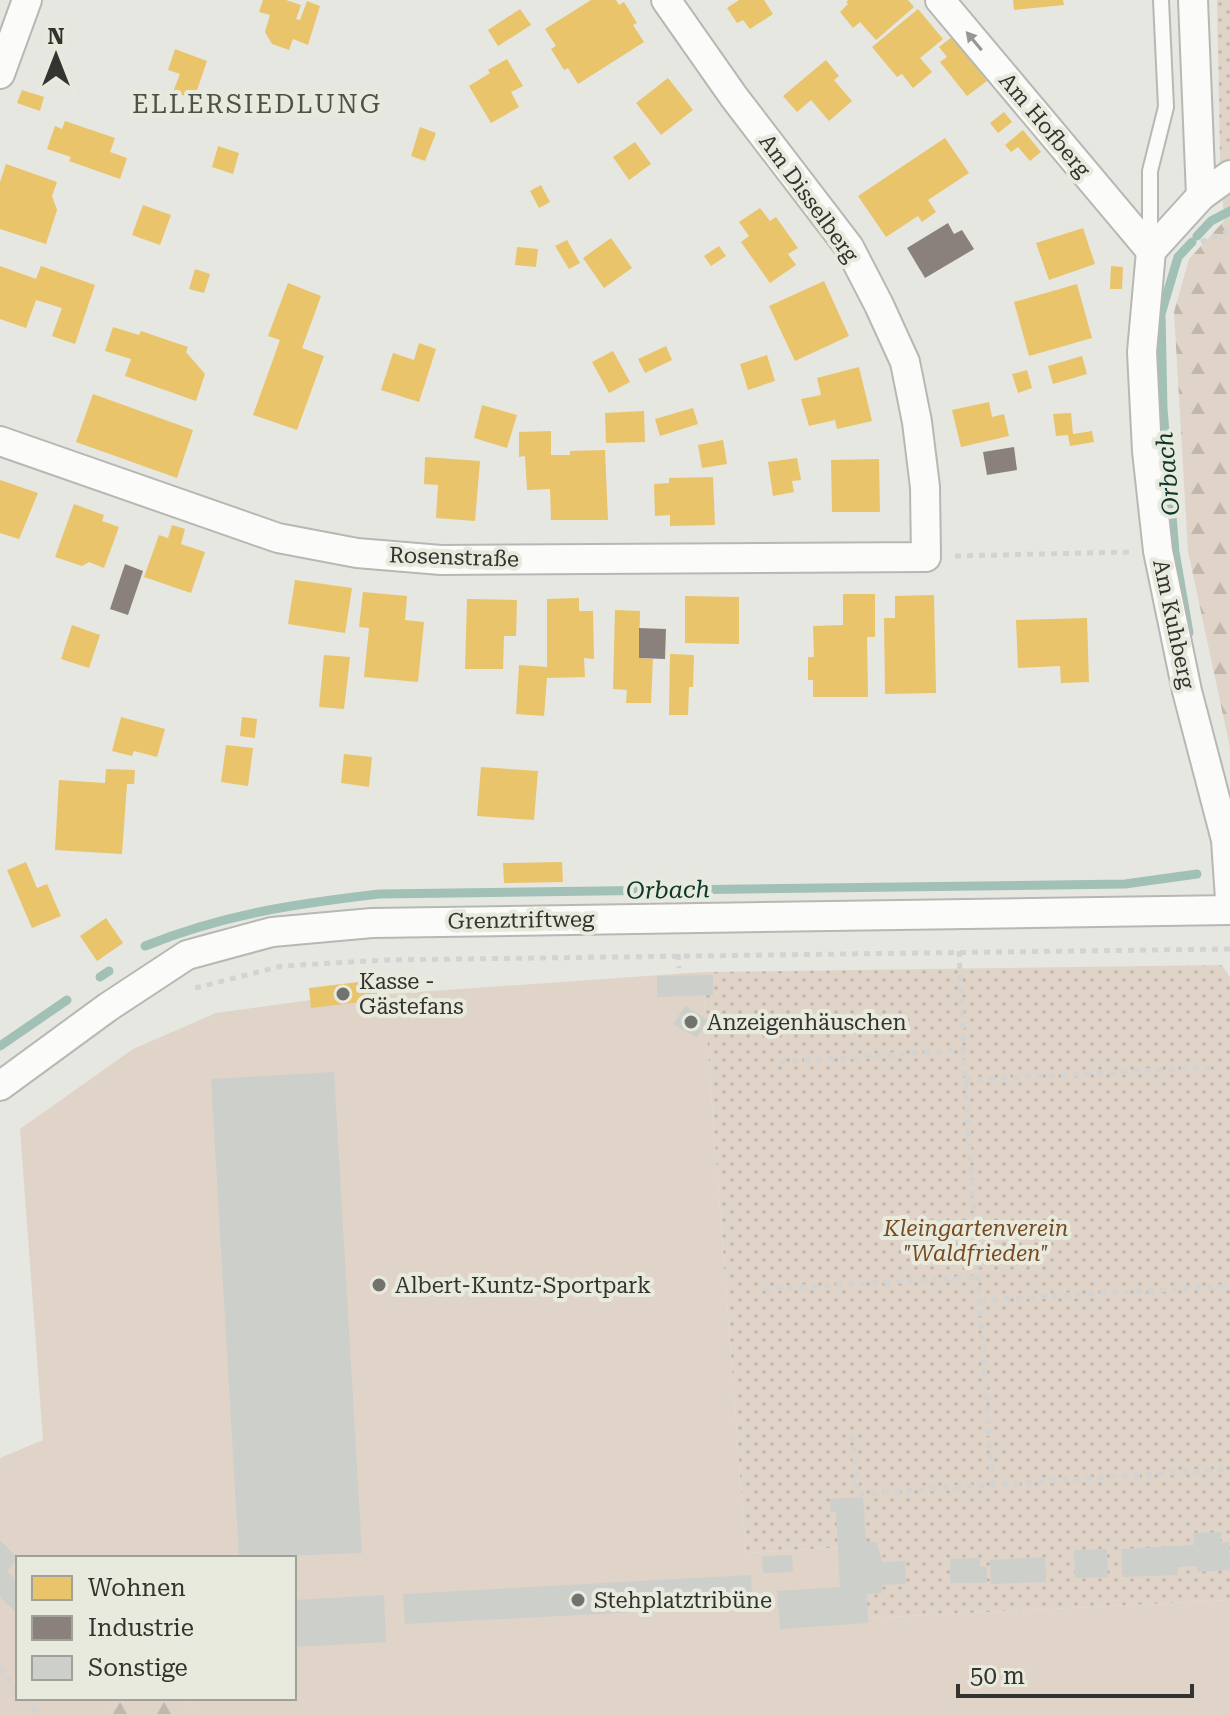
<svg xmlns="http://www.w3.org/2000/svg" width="1230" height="1716" font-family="'Roboto Serif',serif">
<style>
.green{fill:#e0d4c8}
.forest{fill:url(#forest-firs)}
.garden{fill:url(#garden-dots)}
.homes{fill:#e9c46a}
.industry{fill:#8a817c}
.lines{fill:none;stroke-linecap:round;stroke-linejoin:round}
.stream{stroke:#a1c1b6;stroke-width:9}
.building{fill:#cccfca}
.service-casing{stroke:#b7b8b3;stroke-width:18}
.minor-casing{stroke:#b7b8b3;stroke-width:32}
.path{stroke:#d3d3d2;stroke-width:5;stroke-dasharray:6 6;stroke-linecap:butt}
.service{stroke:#fbfbfa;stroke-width:14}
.minor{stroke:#fbfbfa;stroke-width:28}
.oneway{fill:#979894}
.poi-dot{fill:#72736d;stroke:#e8eade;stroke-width:3}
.labels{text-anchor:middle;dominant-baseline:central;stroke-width:8;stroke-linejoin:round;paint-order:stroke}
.street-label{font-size:22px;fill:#33342f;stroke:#e8eade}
.poi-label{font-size:22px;fill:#33342f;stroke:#e8eade;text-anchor:start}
.park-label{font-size:22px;font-style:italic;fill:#774a21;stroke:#e8eade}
.water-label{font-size:24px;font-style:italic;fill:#0c362c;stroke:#e8eade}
.quarter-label{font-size:26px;letter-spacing:2px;fill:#505248;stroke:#e8eade}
</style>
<defs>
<pattern id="forest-firs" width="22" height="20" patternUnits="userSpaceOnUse" patternTransform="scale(2)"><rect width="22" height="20" fill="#e0d4c8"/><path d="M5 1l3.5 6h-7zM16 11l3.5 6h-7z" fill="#c1b7ac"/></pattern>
<pattern id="garden-dots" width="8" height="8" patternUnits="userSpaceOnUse" patternTransform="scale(2)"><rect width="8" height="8" fill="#e0d4c8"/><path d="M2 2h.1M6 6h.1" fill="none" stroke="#c1b7ac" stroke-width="1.8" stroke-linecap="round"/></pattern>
</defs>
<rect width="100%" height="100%" fill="#e6e7e1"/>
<!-- green -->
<path class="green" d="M 702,972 L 746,1553 L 864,1546 L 869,1618 L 1230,1600 L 1230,1716 L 201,1716 L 183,1698 L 294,1698 L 294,1558 L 18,1558 L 18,1698 L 126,1698 L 102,1716 L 0,1716 L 0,1458 L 43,1440 L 20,1129 L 133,1049 L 216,1013 L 318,999 Z"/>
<!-- forest -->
<g class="forest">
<path d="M 1230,152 L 1230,748 L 1188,551 L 1174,312 L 1189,259 L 1224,221 L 1220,157 Z"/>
<path d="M 126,1698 L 183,1698 L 201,1716 L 102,1716 Z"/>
</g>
<!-- garden -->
<g class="garden">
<path d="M 1217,0 L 1230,0 L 1230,152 L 1220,157 Z"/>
<path d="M 1222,965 L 1230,978 L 1230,1600 L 868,1618 L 863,1546 L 746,1553 L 702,972 Z"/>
</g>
<!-- homes -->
<g class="homes">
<path d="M 263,0 L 286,0 L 301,5 L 296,19 L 300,20 L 307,1 L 320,6 L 308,45 L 293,39 L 289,50 L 272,44 L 265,32 L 270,15 L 259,12 Z"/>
<path d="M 591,0 L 616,0 L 619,5 L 624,2 L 637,23 L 633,25 L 644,42 L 578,84 L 568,68 L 564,70 L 551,49 L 556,46 L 545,29 Z"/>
<path d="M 739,0 L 764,0 L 773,14 L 750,29 L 743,20 L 737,23 L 727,8 Z"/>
<path d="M 849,0 L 908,0 L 914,7 L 876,40 L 860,22 L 853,28 L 840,12 L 848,4 L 846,2 Z"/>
<path d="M 1013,0 L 1063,0 L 1064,5 L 1014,10 Z"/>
<path d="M 520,9 L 531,25 L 498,46 L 488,30 Z"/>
<path d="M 918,9 L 943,39 L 920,58 L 932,72 L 913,88 L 902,74 L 897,77 L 872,47 Z"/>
<path d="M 952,37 L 987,81 L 967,96 L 940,62 L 947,57 L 939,47 Z"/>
<path d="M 175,49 L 207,61 L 194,99 L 173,92 L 180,74 L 168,70 Z"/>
<path d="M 507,59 L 523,86 L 511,92 L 519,107 L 491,123 L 469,86 L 490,73 L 488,70 Z"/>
<path d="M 826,60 L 839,76 L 834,80 L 852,101 L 829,121 L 811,100 L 797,112 L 783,96 Z"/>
<path d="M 668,78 L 693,110 L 661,135 L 636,103 Z"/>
<path d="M 22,90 L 44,97 L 40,111 L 17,103 Z"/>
<path d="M 1004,112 L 1012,122 L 998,133 L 990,123 Z"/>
<path d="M 65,121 L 115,138 L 110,152 L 127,158 L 120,179 L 69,161 L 71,157 L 47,149 L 55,126 L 62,129 Z"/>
<path d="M 420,127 L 436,133 L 425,161 L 411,156 Z"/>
<path d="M 1023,130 L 1041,152 L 1030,161 L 1018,147 L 1011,152 L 1005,145 Z"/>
<path d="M 945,138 L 969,173 L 928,200 L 936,212 L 922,222 L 918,216 L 886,237 L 858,196 Z"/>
<path d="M 635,142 L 651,164 L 629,180 L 613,157 Z"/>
<path d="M 218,146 L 239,153 L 233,174 L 212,167 Z"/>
<path d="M 6,164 L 57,182 L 52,196 L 57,210 L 46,244 L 0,229 L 0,182 Z"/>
<path d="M 541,185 L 550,202 L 539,208 L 530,191 Z"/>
<path d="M 143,205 L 171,215 L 160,245 L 132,235 Z"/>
<path d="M 760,208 L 770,221 L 776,217 L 798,248 L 788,254 L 796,265 L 770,283 L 741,242 L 749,236 L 739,222 Z"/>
<path d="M 1083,228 L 1095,264 L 1049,280 L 1036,243 Z"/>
<path d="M 611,238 L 632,268 L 604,288 L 583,258 Z"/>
<path d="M 567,240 L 580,263 L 569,269 L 555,246 Z"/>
<path d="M 719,246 L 726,256 L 711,266 L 704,256 Z"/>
<path d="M 517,247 L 538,249 L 536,267 L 515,265 Z"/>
<path d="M 0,266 L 36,279 L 41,266 L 95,285 L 75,344 L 52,336 L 62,308 L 36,300 L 26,328 L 0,319 Z"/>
<path d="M 1111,266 L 1123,267 L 1122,289 L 1110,289 Z"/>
<path d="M 195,269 L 210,274 L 204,293 L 189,289 Z"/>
<path d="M 824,281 L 849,336 L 795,361 L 769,306 Z"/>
<path d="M 288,283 L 321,296 L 302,348 L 324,356 L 297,430 L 253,415 L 280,340 L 268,336 Z"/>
<path d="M 1077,284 L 1092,338 L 1029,356 L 1014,302 Z"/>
<path d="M 113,327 L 139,335 L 141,331 L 188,347 L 186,352 L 205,374 L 196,401 L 125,376 L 131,359 L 105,351 Z"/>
<path d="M 419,343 L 436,349 L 419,402 L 381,390 L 393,353 L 414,360 Z"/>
<path d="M 666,346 L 672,360 L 645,373 L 638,359 Z"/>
<path d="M 613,351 L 630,382 L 609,393 L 592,362 Z"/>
<path d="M 767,355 L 775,381 L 748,390 L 740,364 Z"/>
<path d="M 1082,356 L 1087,374 L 1053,384 L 1048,366 Z"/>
<path d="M 859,367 L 872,421 L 837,429 L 835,420 L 809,426 L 801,399 L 821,395 L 817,378 Z"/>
<path d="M 1027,370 L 1032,388 L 1018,393 L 1012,374 Z"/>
<path d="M 93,394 L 193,430 L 177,478 L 76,442 Z"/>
<path d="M 989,402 L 992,417 L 1004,414 L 1009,436 L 961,447 L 952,410 Z"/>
<path d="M 482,405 L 517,415 L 507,448 L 474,438 Z"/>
<path d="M 693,408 L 698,424 L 660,436 L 655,419 Z"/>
<path d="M 644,411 L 645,442 L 606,443 L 605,413 Z"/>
<path d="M 1071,413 L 1073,434 L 1092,431 L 1094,442 L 1070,446 L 1068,435 L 1056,436 L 1053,414 Z"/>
<path d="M 551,431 L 551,455 L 570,455 L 570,451 L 605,450 L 608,520 L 551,520 L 550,489 L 527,490 L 525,456 L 519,457 L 519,432 Z"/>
<path d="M 723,440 L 727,464 L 702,468 L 698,445 Z"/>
<path d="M 425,457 L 480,461 L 475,521 L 436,518 L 438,485 L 424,484 Z"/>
<path d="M 797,458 L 801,480 L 792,481 L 794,492 L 773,496 L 768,462 Z"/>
<path d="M 879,459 L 880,512 L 832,512 L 831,460 Z"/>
<path d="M 713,477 L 715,525 L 670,526 L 670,515 L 655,516 L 654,484 L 669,483 L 669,478 Z"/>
<path d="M 0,480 L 38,493 L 19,539 L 0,533 Z"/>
<path d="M 74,504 L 104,515 L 102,521 L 119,527 L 104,568 L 89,562 L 82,566 L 55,557 Z"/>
<path d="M 172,525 L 185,529 L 181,544 L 205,552 L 191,593 L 144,577 L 159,535 L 168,538 Z"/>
<path d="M 295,580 L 352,588 L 345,633 L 288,624 Z"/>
<path d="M 363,592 L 407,596 L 405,620 L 424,622 L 418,682 L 364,677 L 369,628 L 359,627 Z"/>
<path d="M 843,594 L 875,594 L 875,637 L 867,637 L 868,697 L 813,697 L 813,680 L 808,680 L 808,657 L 814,657 L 813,626 L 843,625 Z"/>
<path d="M 934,595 L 936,693 L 885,694 L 884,618 L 895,618 L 895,596 Z"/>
<path d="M 685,596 L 739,597 L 739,644 L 685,643 Z"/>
<path d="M 579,598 L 579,611 L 593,611 L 594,659 L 584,658 L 585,677 L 547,678 L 544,716 L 516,714 L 519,665 L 547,667 L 547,599 Z"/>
<path d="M 467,599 L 517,600 L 516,636 L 504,636 L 503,669 L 465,669 Z"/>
<path d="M 615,610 L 640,611 L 639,658 L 653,659 L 651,703 L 626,703 L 627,690 L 613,689 Z"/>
<path d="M 1087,618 L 1089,682 L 1061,683 L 1060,666 L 1018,668 L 1016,620 Z"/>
<path d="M 72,625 L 100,635 L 89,668 L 61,659 Z"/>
<path d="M 670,654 L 694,655 L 693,687 L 689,687 L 688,715 L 669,715 Z"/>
<path d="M 324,655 L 350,657 L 344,709 L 319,707 Z"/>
<path d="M 121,717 L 165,729 L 157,757 L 134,751 L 132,756 L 112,751 Z"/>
<path d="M 242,717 L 257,719 L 255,738 L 240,736 Z"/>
<path d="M 226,745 L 253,748 L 248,786 L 221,782 Z"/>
<path d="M 344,754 L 372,757 L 369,787 L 341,783 Z"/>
<path d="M 481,767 L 538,771 L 534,820 L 477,816 Z"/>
<path d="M 106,769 L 135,770 L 134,784 L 127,784 L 122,854 L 55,850 L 59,780 L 105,783 Z"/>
<path d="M 26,862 L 37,888 L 47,884 L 61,916 L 32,928 L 7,870 Z"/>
<path d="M 562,862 L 563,882 L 504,883 L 503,863 Z"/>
<path d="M 106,918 L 123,943 L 97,961 L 80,936 Z"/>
<path d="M 375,980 L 378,1000 L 311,1008 L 309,988 Z"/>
</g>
<!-- industry -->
<g class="industry">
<path d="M 948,223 L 954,234 L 962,230 L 974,249 L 925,278 L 907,248 Z"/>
<path d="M 1014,447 L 1017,470 L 987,475 L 983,452 Z"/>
<path d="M 125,564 L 143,571 L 128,615 L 110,609 Z"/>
<path d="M 639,628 L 666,629 L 665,659 L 639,658 Z"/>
</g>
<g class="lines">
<!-- stream -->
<g class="stream">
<path d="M 1197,236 L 1211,221 L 1230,211"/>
<path d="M 1189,633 L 1175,552 L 1163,409 L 1161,314 L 1178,257 L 1192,242"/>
<path d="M 145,946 C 225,914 294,904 379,894 L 1125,884 L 1197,874"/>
<path d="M 100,977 L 109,971"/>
<path d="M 0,1046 L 67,1000"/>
</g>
</g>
<!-- building -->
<g class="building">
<path d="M 713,975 L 713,995 L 657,997 L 657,976 Z"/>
<path d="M 685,1006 L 708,1020 L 697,1038 L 673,1024 Z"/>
<path d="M 334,1072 L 362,1553 L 239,1558 L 211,1079 Z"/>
<path d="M 863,1497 L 866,1542 L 877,1542 L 882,1562 L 905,1561 L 906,1584 L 882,1585 L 882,1593 L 867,1594 L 868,1623 L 780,1629 L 777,1591 L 840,1587 L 836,1512 L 830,1512 L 830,1499 Z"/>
<path d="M 1221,1532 L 1221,1543 L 1229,1542 L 1230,1570 L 1197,1572 L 1197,1566 L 1178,1567 L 1178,1575 L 1123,1577 L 1121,1549 L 1194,1545 L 1193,1533 Z"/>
<path d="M 0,1540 L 18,1558 L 7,1571 L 18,1582 L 18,1615 L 0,1596 Z"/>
<path d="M 1107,1549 L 1108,1577 L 1075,1578 L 1074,1550 Z"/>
<path d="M 792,1555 L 793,1572 L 763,1573 L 762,1556 Z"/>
<path d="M 1045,1557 L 1046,1582 L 991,1584 L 990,1560 Z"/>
<path d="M 980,1558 L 980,1567 L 987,1567 L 987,1583 L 950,1583 L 950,1559 Z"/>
<path d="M 751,1575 L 753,1606 L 405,1624 L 403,1594 Z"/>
<path d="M 384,1595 L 386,1642 L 294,1647 L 294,1600 Z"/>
</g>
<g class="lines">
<!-- service casing -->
<g class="service-casing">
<path id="service" d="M 1150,246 L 1150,171 L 1166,107 L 1161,0"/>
</g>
<!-- minor casing -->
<g class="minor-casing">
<g id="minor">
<path d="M 940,0 L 1151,251"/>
<path d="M 1193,0 L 1201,196"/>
<path d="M 0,74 L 27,0"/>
<path d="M 1151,251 L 1142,352 L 1147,451 L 1158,551 L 1187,691 L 1226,840 L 1230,899"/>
<path d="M 1151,251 L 1201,196 L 1230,175"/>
<path d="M 0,441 L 278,538 L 357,553 L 441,560 L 926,557 L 925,487 L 917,422 L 905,362 L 879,305 L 849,247 L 734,97 L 666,0"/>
<path d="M 0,1086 L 108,1007 L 187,955 L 272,932 L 372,923 L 1230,910"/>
</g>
</g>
<!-- path -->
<g class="path">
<path d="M 1201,242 L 1230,231"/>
<path d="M 955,556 L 1129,552"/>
<path d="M 959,951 L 965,1080 L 992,1485"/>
<path d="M 678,954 L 679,968"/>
<path d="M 195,988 L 282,966 L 385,960 L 1230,949"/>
<path d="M 780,1062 L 963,1050"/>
<path d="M 965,1080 L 1217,1067"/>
<path d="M 764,1289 L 978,1277"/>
<path d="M 980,1300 L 1230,1286"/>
<path d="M 852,1435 L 858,1494 L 1230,1469"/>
<path d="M 0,1667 L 18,1690"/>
<path d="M 24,1698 L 39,1716"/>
</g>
<!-- service -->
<use href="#service" class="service"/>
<!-- minor -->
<use href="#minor" class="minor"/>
</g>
<!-- one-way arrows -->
<defs><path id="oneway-solid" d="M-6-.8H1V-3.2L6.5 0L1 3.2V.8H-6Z" transform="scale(2)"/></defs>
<use class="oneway" href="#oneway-solid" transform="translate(974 41) rotate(-130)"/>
<!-- markers -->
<g class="poi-dot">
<circle cx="343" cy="994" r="8"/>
<circle cx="691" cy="1022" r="8"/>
<circle cx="379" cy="1285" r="8"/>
<circle cx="578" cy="1600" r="8"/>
</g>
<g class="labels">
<!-- street labels -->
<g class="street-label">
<text transform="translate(1045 125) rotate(50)">Am Hofberg</text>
<text transform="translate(809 198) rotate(54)">Am Disselberg</text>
<text transform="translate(454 557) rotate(2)">Rosenstraße</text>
<text transform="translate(1174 624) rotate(78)">Am Kuhberg</text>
<text transform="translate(521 920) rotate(-1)">Grenztriftweg</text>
</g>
<!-- poi labels -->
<g class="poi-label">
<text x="359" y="981">Kasse -<tspan x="359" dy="25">Gästefans</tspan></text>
<text x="707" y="1022">Anzeigenhäuschen</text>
<text x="395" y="1285">Albert-Kuntz-Sportpark</text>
<text x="594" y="1600">Stehplatztribüne</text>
</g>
<!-- park labels -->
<g class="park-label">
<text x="976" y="1228">Kleingartenverein<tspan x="976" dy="25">"Waldfrieden"</tspan></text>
</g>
<!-- water labels -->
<g class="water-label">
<text transform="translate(1168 474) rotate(-95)">Orbach</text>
<text transform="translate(668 890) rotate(-1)">Orbach</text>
</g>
<!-- quarter labels -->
<g class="quarter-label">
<text x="257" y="104">ELLERSIEDLUNG</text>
</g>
</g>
<!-- legend -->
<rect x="16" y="1556" width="280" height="144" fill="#e8eade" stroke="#a0a198" stroke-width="2"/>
<rect x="32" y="1576" width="40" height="24" fill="#e9c46a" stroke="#a0a198" stroke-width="2"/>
<text x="88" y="1596" font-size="24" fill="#33342f">Wohnen</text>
<rect x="32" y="1616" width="40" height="24" fill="#8a817c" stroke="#a0a198" stroke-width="2"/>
<text x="88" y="1636" font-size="24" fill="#33342f">Industrie</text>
<rect x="32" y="1656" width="40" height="24" fill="#cccfca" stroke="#a0a198" stroke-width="2"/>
<text x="88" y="1676" font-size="24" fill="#33342f">Sonstige</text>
<!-- north arrow -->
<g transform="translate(56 56)" stroke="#e8eade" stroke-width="6" paint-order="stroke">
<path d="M0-6L14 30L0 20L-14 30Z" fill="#33342f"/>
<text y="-12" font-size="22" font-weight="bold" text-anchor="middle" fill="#33342f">N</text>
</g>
<!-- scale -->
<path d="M958 1684v12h234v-12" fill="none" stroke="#33342f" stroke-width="4"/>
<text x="970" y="1684" font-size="24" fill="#33342f" stroke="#e8eade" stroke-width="6" paint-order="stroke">50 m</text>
</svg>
